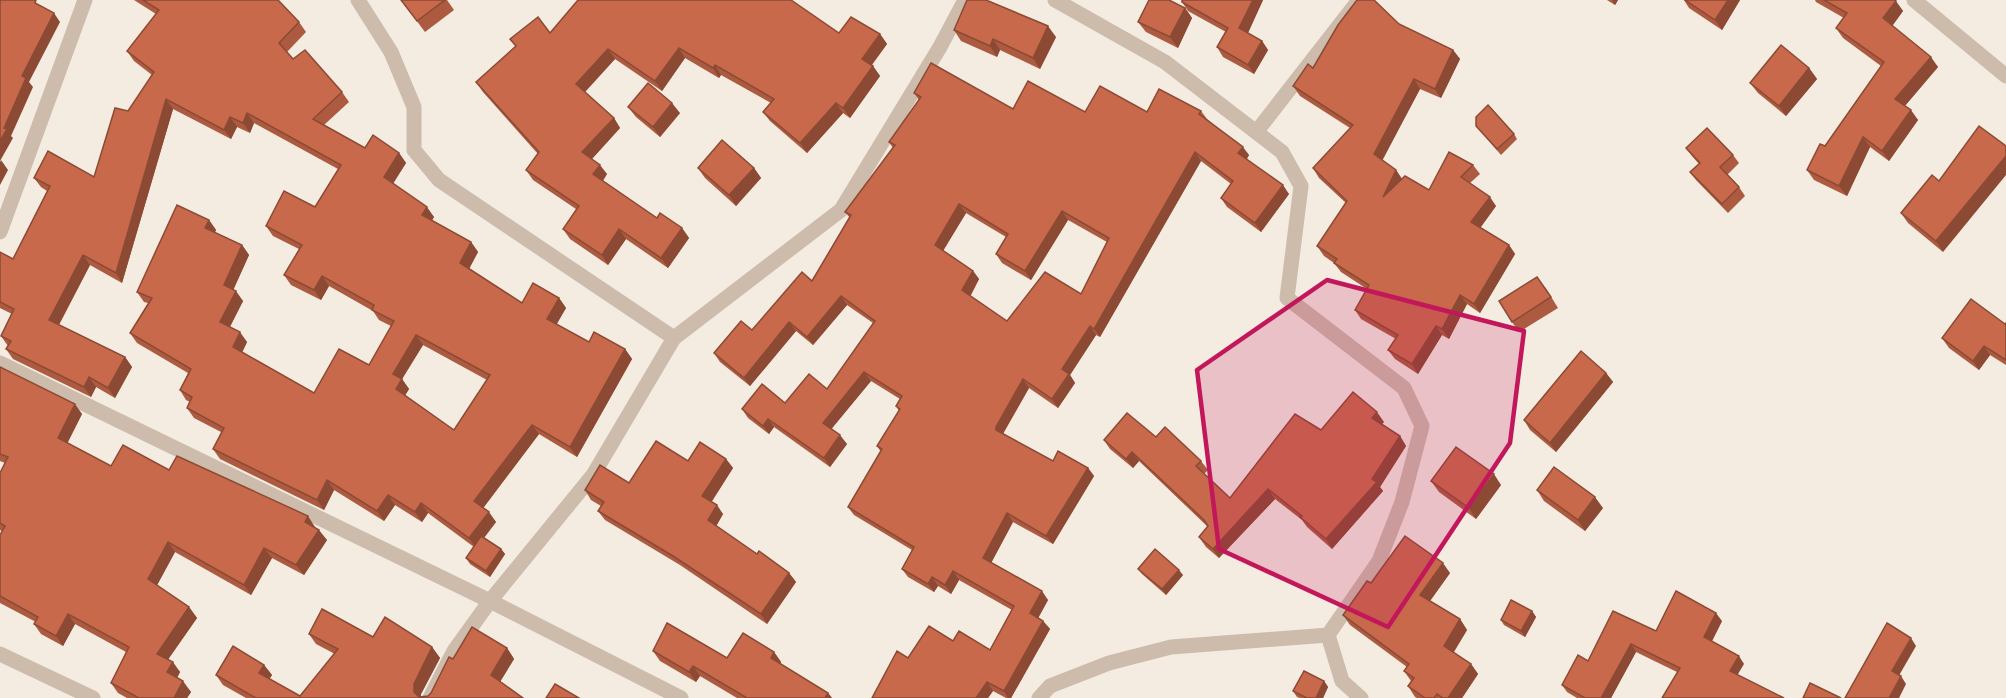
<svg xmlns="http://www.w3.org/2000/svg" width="2006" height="698" font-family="'Fira Sans Condensed',sans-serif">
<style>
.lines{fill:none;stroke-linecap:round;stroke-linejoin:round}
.minor{stroke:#cdbbac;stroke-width:15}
.wall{fill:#ac5a40;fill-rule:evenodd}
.shaded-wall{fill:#8c4a34}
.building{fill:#c8694b;stroke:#8c4a34;stroke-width:1.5;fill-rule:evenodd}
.marked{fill:#c2185b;fill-opacity:0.2;stroke:#c2185b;stroke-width:4.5;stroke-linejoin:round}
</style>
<rect width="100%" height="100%" fill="#f4ebe1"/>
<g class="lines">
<!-- minor -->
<g class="minor">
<path d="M 358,0 L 391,52 L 414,107 L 414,150 L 439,180 L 674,338 L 593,475 L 490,601 L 454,651 L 430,698"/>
<path d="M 1055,0 L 1165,62 L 1282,152 L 1301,186 L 1287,298 L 1404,388 L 1422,426 L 1402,502 L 1379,561 L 1328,635 L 1342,681 L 1361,698"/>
<path d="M 1914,0 L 2006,76"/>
<path d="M 1257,131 L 1359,0"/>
<path d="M 0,232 L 85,0"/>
<path d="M 674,338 L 841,210 L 940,47 L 965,0"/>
<path d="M 0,363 L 490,601 L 681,698"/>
<path d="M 0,654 L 93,698"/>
<path d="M 1039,698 L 1050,686 L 1109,663 L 1171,647 L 1328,635"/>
</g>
</g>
<!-- wall -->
<g class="wall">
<path d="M 134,0 L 278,0 L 299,22 L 306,32 L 287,52 L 293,59 L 342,92 L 349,102 L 324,125 L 365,148 L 399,153 L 406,163 L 393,183 L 434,217 L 432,220 L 471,242 L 478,252 L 469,268 L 522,303 L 559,298 L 566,308 L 556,324 L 589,342 L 625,349 L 632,359 L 577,457 L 539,434 L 483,508 L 496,522 L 484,538 L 501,549 L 505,554 L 490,577 L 470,564 L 466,558 L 474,547 L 428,513 L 422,522 L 395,505 L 384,521 L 334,490 L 324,510 L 220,459 L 213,449 L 221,432 L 194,418 L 187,408 L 190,402 L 186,400 L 180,390 L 188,373 L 137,343 L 130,333 L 148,303 L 144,302 L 137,292 L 209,220 L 216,230 L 215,232 L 242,245 L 249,255 L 233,290 L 243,301 L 230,327 L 247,342 L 242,352 L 314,393 L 369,365 L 391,326 L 379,320 L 373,311 L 329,286 L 321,300 L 291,285 L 284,275 L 299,249 L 273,236 L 266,226 L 315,207 L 338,169 L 254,123 L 250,133 L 237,127 L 231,139 L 173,109 L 122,283 L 90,265 L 59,325 L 125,357 L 132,367 L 115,398 L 96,387 L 91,397 L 13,359 L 6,349 L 8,346 L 1,336 L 12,314 L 0,308 L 0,252 L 13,259 L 47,191 L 41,187 L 34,178 L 94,177 L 128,111 L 152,75 L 134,61 L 127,51 L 156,14 ZM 423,345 L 487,380 L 454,430 L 405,395 L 409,389 L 402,379 Z"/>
<path d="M 401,0 L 447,0 L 454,10 L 425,32 Z"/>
<path d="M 1263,0 L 1248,33 L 1262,41 L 1268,50 L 1254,74 L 1223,57 L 1217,47 L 1226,32 L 1188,11 L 1182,2 Z"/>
<path d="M 1607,0 L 1618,0 L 1615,5 Z"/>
<path d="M 1684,0 L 1740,0 L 1722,30 L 1689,8 Z"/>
<path d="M 1815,0 L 1894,0 L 1903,11 L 1892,26 L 1938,67 L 1905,106 L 1918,120 L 1889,161 L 1870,147 L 1847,196 L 1814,180 L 1807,170 L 1825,146 L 1881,66 L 1843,38 L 1836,28 L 1844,18 L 1816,2 Z"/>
<path d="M 1185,8 L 1192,18 L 1178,48 L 1146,32 L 1138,22 Z"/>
<path d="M 1399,24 L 1453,50 L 1460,59 L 1441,98 L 1420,89 L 1382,160 L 1396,170 L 1402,179 L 1429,190 L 1473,165 L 1480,174 L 1470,183 L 1496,206 L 1480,228 L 1509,245 L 1515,254 L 1480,313 L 1467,304 L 1449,339 L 1442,335 L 1418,374 L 1395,359 L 1388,350 L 1396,339 L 1361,319 L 1355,310 L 1367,289 L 1341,272 L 1334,263 L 1324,256 L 1317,246 L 1346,203 L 1319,178 L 1313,168 L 1350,128 L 1300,96 L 1293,86 L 1313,68 Z"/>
<path d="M 954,30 L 1056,37 L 1040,69 L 1000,50 L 997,57 L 961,41 Z"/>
<path d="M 550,33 L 839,33 L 880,34 L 887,44 L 872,65 L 880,76 L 850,118 L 843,113 L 807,153 L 770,121 L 763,112 L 771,103 L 721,75 L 719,78 L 685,58 L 662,91 L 615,59 L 585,92 L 614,118 L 620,128 L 592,159 L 607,174 L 603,181 L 657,218 L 682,228 L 689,238 L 668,268 L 626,239 L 608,265 L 570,239 L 563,229 L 576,209 L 533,180 L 526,170 L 538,154 L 483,92 L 476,82 Z"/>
<path d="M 1809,68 L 1817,79 L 1786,116 L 1758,93 L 1750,83 Z"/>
<path d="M 914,93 L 1013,109 L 1085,112 L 1147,112 L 1201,111 L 1207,119 L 1249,155 L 1247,159 L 1289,194 L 1261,232 L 1227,207 L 1221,198 L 1231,184 L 1201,161 L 1100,337 L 1096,335 L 1070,375 L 1075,383 L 1058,408 L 1029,388 L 1003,434 L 1053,461 L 1088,468 L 1094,476 L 1053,544 L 1013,522 L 991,563 L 1048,600 L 1038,618 L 1043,621 L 1050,629 L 1011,698 L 1006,698 L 993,691 L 988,698 L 872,698 L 908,658 L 953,641 L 990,650 L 1012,610 L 959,580 L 951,594 L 938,586 L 934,592 L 908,577 L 902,569 L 912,550 L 854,515 L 848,507 L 881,452 L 877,446 L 899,411 L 896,406 L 900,399 L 871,381 L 831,429 L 847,444 L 830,467 L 774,427 L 769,434 L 748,418 L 742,409 L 785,403 L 827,389 L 873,323 L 847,305 L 813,345 L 796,331 L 750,386 L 720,362 L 714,353 L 752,330 L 812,281 L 850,218 L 845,212 L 893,148 L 889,142 L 919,100 ZM 966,213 L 1006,237 L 996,254 L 1002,263 L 1031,280 L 1068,220 L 1107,242 L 1081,294 L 1007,321 L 970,296 L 979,279 L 973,271 L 943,251 Z"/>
<path d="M 628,107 L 680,113 L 660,137 L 636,117 Z"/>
<path d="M 1476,126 L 1514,134 L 1517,139 L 1501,155 Z"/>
<path d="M 1686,148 L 1733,155 L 1739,163 L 1727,175 L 1739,187 L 1745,196 L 1728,213 L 1696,180 L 1690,172 L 1699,164 L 1692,156 Z"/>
<path d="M 698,168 L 754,168 L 761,178 L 736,206 L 705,178 Z"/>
<path d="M 1932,175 L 1943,252 L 1908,223 L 1901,213 Z"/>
<path d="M 1545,287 L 1558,308 L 1519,332 L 1512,322 Z"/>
<path d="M 2006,323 L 2006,365 L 1990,355 L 1979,370 L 1949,348 L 1942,338 L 2005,324 Z"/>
<path d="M 0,367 L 82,414 L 67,443 L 111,466 L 169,470 L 315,527 L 314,527 L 327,540 L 304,575 L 272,558 L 251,595 L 175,552 L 157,585 L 189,607 L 197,618 L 168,659 L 180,672 L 177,678 L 191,692 L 187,698 L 127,698 L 118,693 L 111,683 L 126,652 L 75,624 L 63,646 L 41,634 L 34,624 L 36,622 L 0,603 L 0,535 L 2,531 L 0,530 L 0,473 L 5,463 L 0,461 Z"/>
<path d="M 1606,373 L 1613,382 L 1556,452 L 1530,430 L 1524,420 Z"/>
<path d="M 1384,422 L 1382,424 L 1400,436 L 1406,446 L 1380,487 L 1383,491 L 1332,549 L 1307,527 L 1302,520 L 1275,499 L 1219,558 L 1206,547 L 1199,537 L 1208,527 L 1139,461 L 1133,468 L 1110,449 L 1104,440 L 1156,437 L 1201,461 L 1208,470 L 1204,474 L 1230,498 L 1321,430 Z"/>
<path d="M 726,459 L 733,468 L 711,502 L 723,514 L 716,526 L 757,554 L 789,573 L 796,582 L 767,624 L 680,565 L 605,520 L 598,511 L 601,506 L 591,500 L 585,490 L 629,483 L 688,461 Z"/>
<path d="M 1431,481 L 1501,485 L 1476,519 L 1439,492 Z"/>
<path d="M 1537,490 L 1603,508 L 1585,531 L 1544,501 Z"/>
<path d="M 1138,569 L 1183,575 L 1166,595 L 1142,574 Z"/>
<path d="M 1450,573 L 1430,601 L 1460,619 L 1467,630 L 1454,652 L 1471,664 L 1478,674 L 1462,698 L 1417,698 L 1415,697 L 1408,686 L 1411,681 L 1404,671 L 1407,667 L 1350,625 L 1343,615 L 1371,583 Z"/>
<path d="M 1532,611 L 1536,617 L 1525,637 L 1504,625 L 1501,620 Z"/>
<path d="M 1722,621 L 1712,641 L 1744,664 L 1677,672 L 1636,652 L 1611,698 L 1577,698 L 1567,692 L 1562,685 L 1588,661 L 1656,631 Z"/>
<path d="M 309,634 L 373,637 L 432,647 L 440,658 L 421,694 L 421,696 L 428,696 L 431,693 L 453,659 L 507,648 L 514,659 L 500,682 L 523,698 L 246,698 L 223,685 L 216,675 L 264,665 L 272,675 L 269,679 L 300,696 L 335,654 L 316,644 Z"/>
<path d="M 653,651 L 727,658 L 774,652 L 781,662 L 780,664 L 828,693 L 832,698 L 737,698 L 700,676 L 696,682 L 660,661 Z"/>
<path d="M 1324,681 L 1328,687 L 1323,698 L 1300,698 L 1297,697 L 1293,691 Z"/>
</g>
<!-- shaded-wall -->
<g class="shaded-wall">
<path d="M 1253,0 L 1263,0 L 1246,37 L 1239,28 Z"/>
<path d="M 1612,0 L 1618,0 L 1615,5 Z"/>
<path d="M 1728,0 L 1740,0 L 1722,30 L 1715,20 Z"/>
<path d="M 1896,1 L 1903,11 L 1890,29 L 1883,18 Z"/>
<path d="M 1185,8 L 1192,18 L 1178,48 L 1170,37 Z"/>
<path d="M 54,13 L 60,22 L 29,82 L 33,87 L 11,136 L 13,138 L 0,161 L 0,141 L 22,76 Z"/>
<path d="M 1048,26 L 1056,37 L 1040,69 L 1033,58 Z"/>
<path d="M 880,34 L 887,44 L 869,68 L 862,59 Z"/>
<path d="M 993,39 L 1000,50 L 997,57 L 990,46 Z"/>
<path d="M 1262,41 L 1268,50 L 1254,74 L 1248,65 Z"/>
<path d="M 679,48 L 685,58 L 662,91 L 655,81 Z"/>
<path d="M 608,49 L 615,59 L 583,94 L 576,84 Z"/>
<path d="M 1453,50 L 1460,59 L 1441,98 L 1435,89 Z"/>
<path d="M 1931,57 L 1938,67 L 1902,109 L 1895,99 Z"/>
<path d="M 715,65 L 721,75 L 719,78 L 713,68 Z"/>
<path d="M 873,66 L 880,76 L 850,118 L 843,108 Z"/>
<path d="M 1809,68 L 1817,79 L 1786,116 L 1779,106 Z"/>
<path d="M 1414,79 L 1420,89 L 1381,163 L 1374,154 Z"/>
<path d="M 166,99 L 173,109 L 122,283 L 116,273 Z"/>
<path d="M 672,103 L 680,113 L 660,137 L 653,127 Z"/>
<path d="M 836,103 L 843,113 L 807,153 L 800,143 Z"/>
<path d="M 1911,110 L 1918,120 L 1889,161 L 1882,151 Z"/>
<path d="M 247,113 L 254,123 L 250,133 L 243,123 Z"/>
<path d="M 230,117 L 237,127 L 231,139 L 224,130 Z"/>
<path d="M 614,118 L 620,128 L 589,162 L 582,152 Z"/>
<path d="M 1863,137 L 1870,147 L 1847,196 L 1839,186 Z"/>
<path d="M 1243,147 L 1249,155 L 1245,161 L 1238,153 Z"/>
<path d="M 1195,152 L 1201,161 L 1100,337 L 1094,329 Z"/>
<path d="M 399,153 L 406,163 L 391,187 L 384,177 Z"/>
<path d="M 2006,156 L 2006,175 L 1943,252 L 1936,241 Z"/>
<path d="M 1,160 L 8,170 L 0,185 L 0,162 Z"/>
<path d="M 600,165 L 607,174 L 600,184 L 593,174 Z"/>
<path d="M 754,168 L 761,178 L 736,206 L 729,195 Z"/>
<path d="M 1396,170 L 1402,179 L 1383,197 Z"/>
<path d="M 1283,185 L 1289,194 L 1261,232 L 1255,223 Z"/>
<path d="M 1490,197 L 1496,206 L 1478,231 L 1471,222 Z"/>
<path d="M 959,204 L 966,213 L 941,254 L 935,245 Z"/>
<path d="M 427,207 L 434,217 L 429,225 L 422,215 Z"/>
<path d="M 1062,211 L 1068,220 L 1031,280 L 1025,271 Z"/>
<path d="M 209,220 L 216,230 L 212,238 L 205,228 Z"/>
<path d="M 682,228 L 689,238 L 668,268 L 661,258 Z"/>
<path d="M 619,229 L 626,239 L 608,265 L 602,255 Z"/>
<path d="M 471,242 L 478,252 L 467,273 L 460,263 Z"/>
<path d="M 242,245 L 249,255 L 231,295 L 224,285 Z"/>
<path d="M 1509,245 L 1515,254 L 1480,313 L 1474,304 Z"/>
<path d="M 83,255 L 90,265 L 56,330 L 49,320 Z"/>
<path d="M 973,271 L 979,279 L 969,299 L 962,290 Z"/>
<path d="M 322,276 L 329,286 L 321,300 L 314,290 Z"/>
<path d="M 236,291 L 243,301 L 227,332 L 220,322 Z"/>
<path d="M 1460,295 L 1467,304 L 1449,339 L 1442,329 Z"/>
<path d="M 841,296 L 847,305 L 813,345 L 807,337 Z"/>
<path d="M 559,298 L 566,308 L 554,329 L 547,319 Z"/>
<path d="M 789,322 L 796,331 L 750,386 L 744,378 Z"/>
<path d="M 1090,326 L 1096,335 L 1070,375 L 1075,383 L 1058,408 L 1052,399 L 1062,369 Z"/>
<path d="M 1436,326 L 1442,335 L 1418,374 L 1412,364 Z"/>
<path d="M 240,332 L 247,342 L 240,357 L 233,347 Z"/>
<path d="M 416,335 L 423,345 L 402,379 L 409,389 L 403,399 L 396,389 L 393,374 Z"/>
<path d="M 1984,346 L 1990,355 L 1979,370 L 1973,361 Z"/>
<path d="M 625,349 L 632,359 L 577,457 L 570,447 Z"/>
<path d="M 125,357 L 132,367 L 115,398 L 108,388 Z"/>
<path d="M 864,372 L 871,381 L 829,432 L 823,423 Z"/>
<path d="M 1606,373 L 1613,382 L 1556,452 L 1550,443 Z"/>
<path d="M 89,377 L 96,387 L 91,397 L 84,387 Z"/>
<path d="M 1023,379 L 1029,388 L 1002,435 L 996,430 L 996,427 Z"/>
<path d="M 75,404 L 82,414 L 65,448 L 58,438 Z"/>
<path d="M 1377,412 L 1384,422 L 1379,427 L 1372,418 Z"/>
<path d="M 768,419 L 774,427 L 769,434 L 763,426 Z"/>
<path d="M 532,425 L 539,434 L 481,511 L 474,501 Z"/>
<path d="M 840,435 L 847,444 L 830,467 L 824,458 Z"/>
<path d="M 1400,436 L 1406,446 L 1380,487 L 1383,491 L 1332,549 L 1326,539 L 1372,479 Z"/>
<path d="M 1132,452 L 1139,461 L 1133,468 L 1126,459 Z"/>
<path d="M 726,459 L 733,468 L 709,506 L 702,496 Z"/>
<path d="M 1088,468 L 1094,476 L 1053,544 L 1046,536 Z"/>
<path d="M 1494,474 L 1501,485 L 1476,519 L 1469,508 Z"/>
<path d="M 327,480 L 334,490 L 324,510 L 317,500 Z"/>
<path d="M 1268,489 L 1275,499 L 1219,558 L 1213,549 Z"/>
<path d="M 388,495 L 395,505 L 384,521 L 377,511 Z"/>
<path d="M 1595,497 L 1603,508 L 1585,531 L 1578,520 Z"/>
<path d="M 421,503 L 428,513 L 422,522 L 415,512 Z"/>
<path d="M 717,505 L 723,514 L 714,530 L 708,520 Z"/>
<path d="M 489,512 L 496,522 L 476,548 L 469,538 Z"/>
<path d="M 1007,513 L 1013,522 L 989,567 L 983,558 Z"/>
<path d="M 308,516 L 315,527 L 312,532 L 305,522 Z"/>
<path d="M 319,530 L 327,540 L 304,575 L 296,565 Z"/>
<path d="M 168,542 L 175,552 L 155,589 L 148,579 Z"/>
<path d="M 264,548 L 272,558 L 251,595 L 244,585 Z"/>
<path d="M 501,549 L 505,554 L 490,577 L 486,571 Z"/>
<path d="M 1443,563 L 1450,573 L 1427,605 L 1420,595 Z"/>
<path d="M 1179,570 L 1183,575 L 1166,595 L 1162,589 Z"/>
<path d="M 953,571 L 959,580 L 951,594 L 945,585 Z"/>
<path d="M 789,573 L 796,582 L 767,624 L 761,614 Z"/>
<path d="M 932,577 L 938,586 L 934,592 L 928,584 Z"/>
<path d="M 1042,591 L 1048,600 L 1036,622 L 1030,613 Z"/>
<path d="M 189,607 L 197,618 L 165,664 L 157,654 Z"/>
<path d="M 1532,611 L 1536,617 L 1525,637 L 1521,631 Z"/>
<path d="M 1716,613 L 1722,621 L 1710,645 L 1704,637 Z"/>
<path d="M 68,614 L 75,624 L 63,646 L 56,636 Z"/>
<path d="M 1460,619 L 1467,630 L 1451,656 L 1444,646 Z"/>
<path d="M 1043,621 L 1050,629 L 1011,698 L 1008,698 L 1004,691 Z"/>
<path d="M 1911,638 L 1916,646 L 1897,679 L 1892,671 Z"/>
<path d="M 1631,644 L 1636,652 L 1611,698 L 1601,698 Z"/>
<path d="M 432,647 L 440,658 L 421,694 L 421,698 L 414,692 L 414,684 Z"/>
<path d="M 507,648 L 514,659 L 498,685 L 491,675 Z"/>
<path d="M 774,652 L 781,662 L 778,668 L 771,658 Z"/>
<path d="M 1739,656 L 1744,664 L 1735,679 L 1730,671 Z"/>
<path d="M 173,662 L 180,672 L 174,683 L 167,672 Z"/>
<path d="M 1471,664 L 1478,674 L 1462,698 L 1448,698 Z"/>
<path d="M 264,665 L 272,675 L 266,684 L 259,673 Z"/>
<path d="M 693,666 L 700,676 L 696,682 L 689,672 Z"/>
<path d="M 1901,676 L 1906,684 L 1899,698 L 1889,698 Z"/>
<path d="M 183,681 L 191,692 L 187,698 L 174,698 Z"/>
<path d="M 1324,681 L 1328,687 L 1323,698 L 1316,698 Z"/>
<path d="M 987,682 L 993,691 L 988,698 L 976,698 Z"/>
<path d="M 828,693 L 832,698 L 825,698 Z"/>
</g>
<!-- building -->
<g class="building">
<path d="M 1,0 L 36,0 L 35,3 L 54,13 L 22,76 L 26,78 L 4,128 L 7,129 L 0,141 L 0,2 Z"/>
<path d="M 143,0 L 278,0 L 299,22 L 279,43 L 293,59 L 305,50 L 342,92 L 313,119 L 365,148 L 373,135 L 399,153 L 384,177 L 427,207 L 422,215 L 471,242 L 460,263 L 522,303 L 533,283 L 559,298 L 547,319 L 589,342 L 594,332 L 625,349 L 570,447 L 532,425 L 474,501 L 489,512 L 469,538 L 421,503 L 415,512 L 388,495 L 377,511 L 327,480 L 317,500 L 213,449 L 224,428 L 187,408 L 192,397 L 180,390 L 191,369 L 130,333 L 152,298 L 137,292 L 177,205 L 209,220 L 205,228 L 242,245 L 224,285 L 236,291 L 220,322 L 240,332 L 233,347 L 314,393 L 339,349 L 369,365 L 394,321 L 372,310 L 374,305 L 322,276 L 314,290 L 284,275 L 302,245 L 266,226 L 284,191 L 315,207 L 341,165 L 247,113 L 243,123 L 230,117 L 224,130 L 166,99 L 116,273 L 83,255 L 49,320 L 125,357 L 108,388 L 89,377 L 84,387 L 6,349 L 11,341 L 1,336 L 14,309 L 0,302 L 0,252 L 13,259 L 50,186 L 34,178 L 48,151 L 94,177 L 115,108 L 128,111 L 154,72 L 127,51 L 159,10 ZM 416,335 L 490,375 L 454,430 L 396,389 L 402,379 L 393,374 Z"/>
<path d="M 401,0 L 445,0 L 417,21 Z"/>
<path d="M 578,0 L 791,0 L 839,33 L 851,17 L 880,34 L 862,59 L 873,66 L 843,108 L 836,103 L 800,143 L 763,112 L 774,99 L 715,65 L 713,68 L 679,48 L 655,81 L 608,49 L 576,84 L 614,118 L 582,152 L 600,165 L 593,174 L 657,218 L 660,213 L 682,228 L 661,258 L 619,229 L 602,255 L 563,229 L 579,206 L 526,170 L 539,152 L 476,82 L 516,46 L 510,39 L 538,17 L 550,33 Z"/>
<path d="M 967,0 L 986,0 L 1048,26 L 1033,58 L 993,39 L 990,46 L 954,30 Z"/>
<path d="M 1149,0 L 1169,0 L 1185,8 L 1170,37 L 1138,22 Z"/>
<path d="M 1182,0 L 1253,0 L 1239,28 L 1262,41 L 1248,65 L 1217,47 L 1228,28 L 1182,2 Z"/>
<path d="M 1357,0 L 1374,0 L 1399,24 L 1453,50 L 1435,89 L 1414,79 L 1374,154 L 1396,170 L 1383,197 L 1405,176 L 1429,190 L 1449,152 L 1473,165 L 1461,177 L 1490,197 L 1471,222 L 1509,245 L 1474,304 L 1460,295 L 1442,329 L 1436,326 L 1412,364 L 1388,350 L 1398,335 L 1355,310 L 1369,285 L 1334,263 L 1337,259 L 1317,246 L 1347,201 L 1313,168 L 1353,125 L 1293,86 L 1308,64 L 1313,68 L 1338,25 Z"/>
<path d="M 1685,0 L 1728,0 L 1715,20 Z"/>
<path d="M 1824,0 L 1894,0 L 1896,1 L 1883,18 L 1931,57 L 1895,99 L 1911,110 L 1882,151 L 1863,137 L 1839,186 L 1807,170 L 1820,144 L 1825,146 L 1884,62 L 1836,28 L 1847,13 Z"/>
<path d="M 1781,45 L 1809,68 L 1779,106 L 1750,83 Z"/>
<path d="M 931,63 L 1013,109 L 1028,81 L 1085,112 L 1100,86 L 1147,112 L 1159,89 L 1201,111 L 1199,114 L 1243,147 L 1238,153 L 1283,185 L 1255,223 L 1221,198 L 1233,181 L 1195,152 L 1094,329 L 1090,326 L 1062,369 L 1069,374 L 1052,399 L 1023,379 L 996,427 L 996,430 L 1053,461 L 1058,451 L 1088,468 L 1046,536 L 1007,513 L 983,558 L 1042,591 L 1030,613 L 1043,621 L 1004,691 L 987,682 L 976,698 L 872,698 L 897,651 L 908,658 L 929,626 L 953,641 L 959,631 L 990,650 L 1014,606 L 953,571 L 945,585 L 932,577 L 928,584 L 902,569 L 914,547 L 848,507 L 882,449 L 877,446 L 900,409 L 896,406 L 902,396 L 864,372 L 823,423 L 840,435 L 824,458 L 768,419 L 763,426 L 742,409 L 762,384 L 785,403 L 809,374 L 827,389 L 875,321 L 841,296 L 807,337 L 789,322 L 744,378 L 714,353 L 741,321 L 752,330 L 802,272 L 812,281 L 851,215 L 845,212 L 895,145 L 889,142 L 921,97 L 914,93 ZM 959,204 L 1008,234 L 996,254 L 1025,271 L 1062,211 L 1109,238 L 1081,294 L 1045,272 L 1007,321 L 962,290 L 973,271 L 935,245 Z"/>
<path d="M 648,83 L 672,103 L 653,127 L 628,107 Z"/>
<path d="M 1488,105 L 1514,134 L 1497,149 L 1476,126 L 1476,117 Z"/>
<path d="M 1979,126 L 2006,146 L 2006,156 L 1936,241 L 1901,213 L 1932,175 L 1939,181 Z"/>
<path d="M 1707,128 L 1733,155 L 1720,167 L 1739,187 L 1722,204 L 1690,172 L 1700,163 L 1686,148 Z"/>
<path d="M 722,140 L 754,168 L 729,195 L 698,168 Z"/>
<path d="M 1537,277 L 1551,297 L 1512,322 L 1499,301 Z"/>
<path d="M 1971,299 L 2005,324 L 2006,323 L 2006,360 L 1984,346 L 1973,361 L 1942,338 Z"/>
<path d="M 1581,351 L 1606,373 L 1550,443 L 1524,420 Z"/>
<path d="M 0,367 L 75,404 L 58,438 L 111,466 L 123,445 L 169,470 L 177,456 L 308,516 L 305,522 L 319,530 L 296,565 L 264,548 L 244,585 L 168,542 L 148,579 L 189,607 L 157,654 L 173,662 L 167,672 L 183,681 L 174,698 L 139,698 L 111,683 L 129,647 L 68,614 L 56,636 L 34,624 L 38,617 L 0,596 L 0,535 L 5,526 L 0,523 L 0,473 L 8,457 L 0,454 Z"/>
<path d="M 1353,392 L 1377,412 L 1372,418 L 1400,436 L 1372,479 L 1377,482 L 1326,539 L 1300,517 L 1302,516 L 1268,489 L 1213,549 L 1199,537 L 1208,526 L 1204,520 L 1132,452 L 1126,459 L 1104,440 L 1127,413 L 1156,437 L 1165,427 L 1201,461 L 1196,466 L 1230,498 L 1295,414 L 1321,430 Z"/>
<path d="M 656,441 L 688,461 L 700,442 L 726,459 L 702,496 L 717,505 L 708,520 L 757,554 L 759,551 L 789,573 L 761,614 L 673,556 L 598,511 L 604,502 L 585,490 L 600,465 L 629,483 Z"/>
<path d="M 1456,447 L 1494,474 L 1469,508 L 1431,481 Z"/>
<path d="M 1554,467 L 1595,497 L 1578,520 L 1537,490 Z"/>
<path d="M 481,536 L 501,549 L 486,571 L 466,558 Z"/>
<path d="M 1405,536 L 1443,563 L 1420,595 L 1460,619 L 1444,646 L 1471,664 L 1448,698 L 1443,698 L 1437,694 L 1434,698 L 1425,698 L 1408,686 L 1414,678 L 1404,671 L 1409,664 L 1343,615 L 1367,581 L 1371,583 Z"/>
<path d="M 1155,549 L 1179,570 L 1162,589 L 1138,569 Z"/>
<path d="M 1676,591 L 1716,613 L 1704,637 L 1739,656 L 1730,671 L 1784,698 L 1662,698 L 1680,668 L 1631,644 L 1601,698 L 1585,698 L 1562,685 L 1578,655 L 1588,661 L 1613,611 L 1656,631 Z"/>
<path d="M 1511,600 L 1532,611 L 1521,631 L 1501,620 Z"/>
<path d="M 322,609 L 373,637 L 385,617 L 432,647 L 414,684 L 414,692 L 419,697 L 428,696 L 431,693 L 449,657 L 453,659 L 472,627 L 507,648 L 491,675 L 523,698 L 256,698 L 216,675 L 233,646 L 264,665 L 259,673 L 300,696 L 338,649 L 309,634 Z"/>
<path d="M 667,623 L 727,658 L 743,633 L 774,652 L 771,658 L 828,693 L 825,698 L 747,698 L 693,666 L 689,672 L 653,651 Z"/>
<path d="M 1887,623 L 1911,638 L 1892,671 L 1901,676 L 1889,698 L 1845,698 Z"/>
<path d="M 1304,671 L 1324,681 L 1316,698 L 1307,698 L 1293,691 Z"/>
<path d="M 1810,683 L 1841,698 L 1803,698 Z"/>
<path d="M 555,684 L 579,698 L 546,698 Z"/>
</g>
<!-- marked area -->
<path class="marked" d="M 1327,280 L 1524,331 L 1510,443 L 1388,627 L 1219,549 L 1197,370 Z"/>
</svg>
